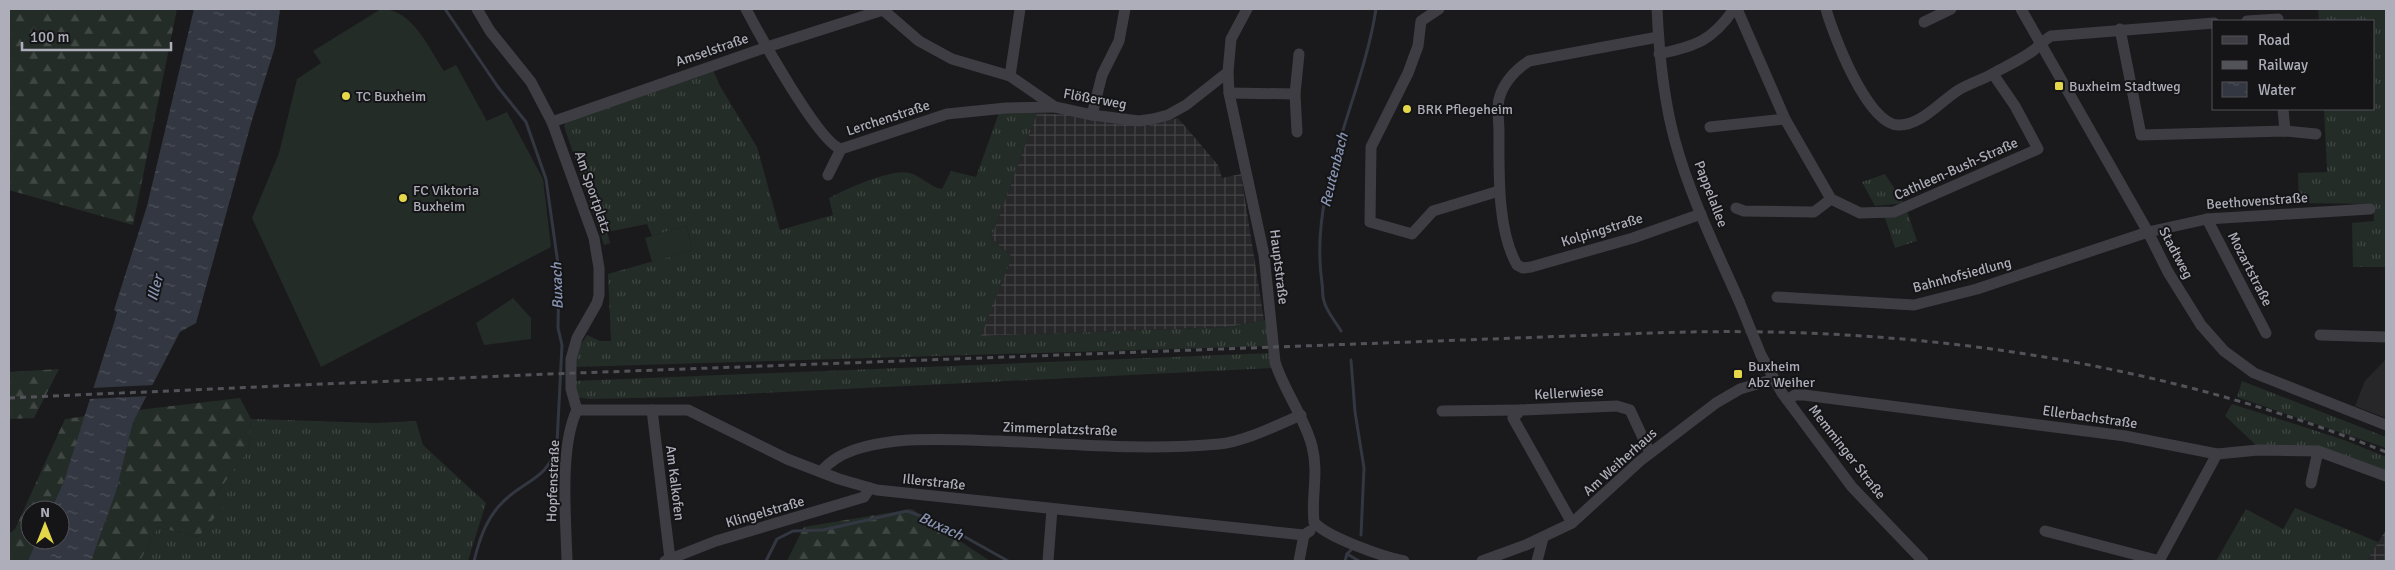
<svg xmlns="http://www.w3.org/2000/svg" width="2395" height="570" font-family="Signika,sans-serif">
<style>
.built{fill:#272629}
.industrial{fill:url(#industrial-grid)}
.grass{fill:url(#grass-tufts)}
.forest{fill:url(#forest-firs)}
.pitch{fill:#242c27}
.water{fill:url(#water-ripples)}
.pier{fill:#1a1a1c}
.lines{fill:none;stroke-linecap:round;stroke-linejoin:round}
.stream{stroke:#333741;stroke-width:3}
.minor{stroke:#3e3d43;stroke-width:11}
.rail{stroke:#525259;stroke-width:3;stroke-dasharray:6 5;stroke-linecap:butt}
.minor-bridge{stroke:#3e3d43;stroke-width:11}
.poi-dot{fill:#e4d74a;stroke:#151517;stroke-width:2}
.labels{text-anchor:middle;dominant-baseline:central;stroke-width:4;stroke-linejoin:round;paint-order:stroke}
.street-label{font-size:14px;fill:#aeaeba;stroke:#151517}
.poi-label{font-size:14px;fill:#aeaeba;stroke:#151517;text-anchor:start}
.water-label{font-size:15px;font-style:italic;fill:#8894b2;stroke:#151517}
</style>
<defs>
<pattern id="industrial-grid" width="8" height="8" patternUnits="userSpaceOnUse" patternTransform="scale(1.25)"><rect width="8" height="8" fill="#272629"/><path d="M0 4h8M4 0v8" fill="none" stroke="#444346"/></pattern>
<pattern id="grass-tufts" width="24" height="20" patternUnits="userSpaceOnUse" patternTransform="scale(1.25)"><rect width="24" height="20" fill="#242c27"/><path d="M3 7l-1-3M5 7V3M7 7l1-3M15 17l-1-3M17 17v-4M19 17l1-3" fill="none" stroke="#414844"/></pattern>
<pattern id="forest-firs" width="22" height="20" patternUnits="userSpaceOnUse" patternTransform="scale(1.25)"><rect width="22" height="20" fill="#242c27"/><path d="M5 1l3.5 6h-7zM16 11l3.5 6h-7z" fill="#414844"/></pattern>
<pattern id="water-ripples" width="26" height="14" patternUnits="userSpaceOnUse" patternTransform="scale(1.25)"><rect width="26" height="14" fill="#333741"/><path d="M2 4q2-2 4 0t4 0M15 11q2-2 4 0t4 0" fill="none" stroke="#4e515a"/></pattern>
</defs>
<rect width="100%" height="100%" fill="#1a1a1c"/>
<!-- built -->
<path class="built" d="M 2386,359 L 2386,418 L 2355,406 L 2365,381 Z"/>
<!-- industrial -->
<g class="industrial">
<path d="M 1037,113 L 1071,115 L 1147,126 L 1178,118 L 1218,165 L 1222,178 L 1241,174 L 1264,320 L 1229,327 L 980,336 L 1012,257 L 991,238 Z"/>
<path d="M 2386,530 L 2386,561 L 2367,561 L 2378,542 Z"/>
</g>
<!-- grass -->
<g class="grass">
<path d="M 2318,9 L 2386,9 L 2386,267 L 2353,267 L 2352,223 L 2374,221 L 2373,204 L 2299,203 L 2298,173 L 2327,172 L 2324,109 L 2374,109 L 2374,21 L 2319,21 Z"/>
<path d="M 713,70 L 720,86 L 757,147 L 780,230 L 833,215 L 829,198 C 846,189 892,168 910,173 C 922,177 930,187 942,189 L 951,171 L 976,177 L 999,113 L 1037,113 L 991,238 L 1012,257 L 981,336 L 1229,327 L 1264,320 L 1267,322 L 1271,346 L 574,367 L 579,347 L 587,335 L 600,341 L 611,341 L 608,274 L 693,250 L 686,226 L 652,236 L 647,224 L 607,232 L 610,243 L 604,245 L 564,126 L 566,122 Z"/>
<path d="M 1885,174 L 1904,203 L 1875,206 L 1862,182 Z"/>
<path d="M 1907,211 L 1917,241 L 1895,248 L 1885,218 Z"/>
<path d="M 1271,353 L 1274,368 L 682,397 L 588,399 L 576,397 L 574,381 Z"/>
<path d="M 2242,381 L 2386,437 L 2386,448 L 2237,397 Z"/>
<path d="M 2232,404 L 2344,440 L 2386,457 L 2386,472 L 2332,451 L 2257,446 L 2225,416 Z"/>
<path d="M 251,419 L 375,423 L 416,421 L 423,445 L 486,503 L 468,561 L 140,561 L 158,527 L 198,537 L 222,509 L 214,497 L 249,449 Z"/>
<path d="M 2295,508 L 2378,542 L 2367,561 L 2216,561 L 2246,509 L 2283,529 Z"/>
</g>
<!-- forest -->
<g class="forest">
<path d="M 9,9 L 177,9 L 133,225 L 9,190 Z"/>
<path d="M 59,369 L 34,418 L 9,419 L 9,372 Z"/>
<path d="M 240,398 L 251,419 L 249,449 L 214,497 L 223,508 L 198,537 L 158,527 L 140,561 L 91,561 L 116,492 L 133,422 L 138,410 Z"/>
<path d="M 86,416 L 64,481 L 51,510 L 30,510 L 30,540 L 37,540 L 28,561 L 9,561 L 9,534 L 15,529 L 65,419 Z"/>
<path d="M 912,509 L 990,561 L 787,561 L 804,527 Z"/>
</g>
<!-- pitch -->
<g class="pitch">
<path d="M 381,9 C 413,9 429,49 444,71 L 456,65 L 487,121 L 507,112 L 543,179 L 551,247 L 321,367 L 252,218 L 279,153 L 297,79 L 321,63 L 313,51 Z"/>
<path d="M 686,226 L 693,250 L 652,262 L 645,238 Z"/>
<path d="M 513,298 L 531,318 L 531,339 L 484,345 L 476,323 Z"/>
</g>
<!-- water -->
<path class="water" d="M 194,9 L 280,9 L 275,47 L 252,120 L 196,323 L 180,332 L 133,422 L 116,492 L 91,561 L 28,561 L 37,540 L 60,540 L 60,510 L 51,510 L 64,481 L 114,323 L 117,312 L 114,310 L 147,206 Z"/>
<!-- pier -->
<path class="pier" d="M 155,385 L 149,396 L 88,399 L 92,388 Z"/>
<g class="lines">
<!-- stream -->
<g class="stream">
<path d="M 445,9 L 498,87 L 526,122 L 546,179 L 559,271 L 558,328 L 562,345 L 557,443 C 549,482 522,479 499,506 C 485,522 479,541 474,561"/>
<path d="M 1341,331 C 1336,322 1326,311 1324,301 C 1322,296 1323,288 1322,283 C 1308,188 1362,100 1376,9"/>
<path d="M 1351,360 L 1355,412 L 1364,468 L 1361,535"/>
<path d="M 1347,554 L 1359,561"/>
<path d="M 766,561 L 777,539 L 793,531 L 823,530 L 907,511 L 940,523 L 1008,561"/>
<path d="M 1345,561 L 1347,554 L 1351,550"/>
</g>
<!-- minor -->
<g class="minor">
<path d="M 477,9 L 490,31 L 531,82 L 552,122 L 594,238 L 599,268 L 599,295 L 597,303 L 577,338 L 571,359 L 571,389 L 577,410 C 559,447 566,520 567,561"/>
<path d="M 746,9 C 759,34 819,143 841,149 L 947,114 L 1006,108 L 1055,107"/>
<path d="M 882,9 L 919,41 L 952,59 L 1010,76 L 1055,107 L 1092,115 L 1139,121 L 1153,119 L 1168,115 L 1186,105 L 1228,72"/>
<path d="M 1247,9 L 1231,39 L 1228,72 L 1229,93 L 1264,255 L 1275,362 C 1284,391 1304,416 1312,446 C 1319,473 1311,497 1314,522 C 1326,537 1384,557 1404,561"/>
<path d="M 1439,9 L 1421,21 L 1418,46 L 1408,73 L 1371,147 L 1370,222 L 1412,234 L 1433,211 L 1499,191"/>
<path d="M 1657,9 C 1659,53 1663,98 1675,141 C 1690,196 1716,249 1739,301"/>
<path d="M 1737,9 L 1785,119 L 1831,199 L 1860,213 L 1894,212 L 2038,149 L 2015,106 L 1993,74"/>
<path d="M 1826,9 C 1833,34 1867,124 1898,125 C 1920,126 1939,103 1957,91 C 1968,84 1982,80 1994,73 C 2007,66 2022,59 2034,50 C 2040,45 2044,40 2051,36 L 2214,23"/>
<path d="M 2021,9 L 2148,232 L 2168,272 L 2201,325 L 2224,351 L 2254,373 L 2386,425"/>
<path d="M 2247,21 L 2278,19 L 2278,21"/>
<path d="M 1924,22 L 1951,9"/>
<path d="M 2120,29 L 2141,135 L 2285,131 L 2316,134"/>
<path d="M 1658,37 L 1529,61 C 1516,69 1503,83 1499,99 C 1497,109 1499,122 1499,133 C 1499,172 1497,230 1517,265 L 1523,268 L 1531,267 L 1633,238 L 1701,214"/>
<path d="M 1659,54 C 1696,46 1712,41 1734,9"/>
<path d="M 1010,76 L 1020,9"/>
<path d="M 1229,93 L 1295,94"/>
<path d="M 2283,109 L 2285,131"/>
<path d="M 1092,115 L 1102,75 L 1119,41 L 1125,9"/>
<path d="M 552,122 L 767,47 L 883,10"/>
<path d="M 1710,127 L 1785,119"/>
<path d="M 1297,132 L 1295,94 L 1299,54"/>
<path d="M 828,175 L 841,149"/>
<path d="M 1736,208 L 1744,211 L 1814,212 L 1831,199"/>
<path d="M 2207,219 L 2266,333"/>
<path d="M 1777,297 L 1914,305 L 1977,289 L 2148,232 L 2207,219 L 2370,209"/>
<path d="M 2320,335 L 2386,337"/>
<path d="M 1761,355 L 1782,393 L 1852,487 L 1923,561"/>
<path d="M 1787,400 L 1795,395 L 1804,395 L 2125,436 L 2217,454 L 2258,450 L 2318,451 L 2386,476"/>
<path d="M 577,410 L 688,410 L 787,459 L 839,479 L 877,490 L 1304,535"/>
<path d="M 652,410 L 670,559"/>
<path d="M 1442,411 L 1521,410"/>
<path d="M 821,472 C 838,450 871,444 897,441 C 930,438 965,440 999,441 C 1071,444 1146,451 1219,444 C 1244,442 1277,425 1301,415"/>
<path d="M 2311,483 L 2318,451"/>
<path d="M 1572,523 L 1513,418 L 1521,410 L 1617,406 L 1630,410 L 1650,453"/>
<path d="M 2045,531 L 2160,561"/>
<path d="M 665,561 L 716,541 L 864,497 L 870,488"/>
<path d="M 1048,561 L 1052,509"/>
<path d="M 1299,561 L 1304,535 L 1310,531"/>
<path d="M 1482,561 L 1526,545 L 1572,523 L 1640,461 L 1716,403 L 1740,389 L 1774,379"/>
<path d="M 1537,561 L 1543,538"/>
<path d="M 2159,561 L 2217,454"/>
</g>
<!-- rail -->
<path class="rail" d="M 9,398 L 550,374 L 1651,333 C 1902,324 2153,358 2386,452"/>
<!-- minor-bridge -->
<path class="minor-bridge" d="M 1739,301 L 1761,355"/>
</g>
<!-- markers -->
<g class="poi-dot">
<rect x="2054" y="81" width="10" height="10" rx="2.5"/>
<circle cx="346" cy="96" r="5"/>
<circle cx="1407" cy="109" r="5"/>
<circle cx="403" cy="198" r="5"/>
<rect x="1733" y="369" width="10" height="10" rx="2.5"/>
</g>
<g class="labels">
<!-- street labels -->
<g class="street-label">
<text transform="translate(712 50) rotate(-19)">Amselstraße</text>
<text transform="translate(1095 99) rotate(10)">Flößerweg</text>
<text transform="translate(888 118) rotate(-18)">Lerchenstraße</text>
<text transform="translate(1956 169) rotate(-24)">Cathleen-Bush-Straße</text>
<text transform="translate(593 192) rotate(71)">Am Sportplatz</text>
<text transform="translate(1711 194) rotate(69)">Pappelallee</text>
<text transform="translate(2257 201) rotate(-4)">Beethovenstraße</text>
<text transform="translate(1602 230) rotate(-17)">Kolpingstraße</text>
<text transform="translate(2176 253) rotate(62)">Stadtweg</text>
<text transform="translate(1279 267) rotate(83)">Hauptstraße</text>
<text transform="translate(2250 269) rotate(63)">Mozartstraße</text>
<text transform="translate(1962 275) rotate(-15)">Bahnhofsiedlung</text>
<text transform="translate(1569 393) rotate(-3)">Kellerwiese</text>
<text transform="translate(2090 417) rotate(8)">Ellerbachstraße</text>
<text transform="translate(1060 429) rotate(2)">Zimmerplatzstraße</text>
<text transform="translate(1847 452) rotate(52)">Memminger Straße</text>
<text transform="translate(1620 462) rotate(-42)">Am Weiherhaus</text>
<text transform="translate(553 481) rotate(-88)">Hopfenstraße</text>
<text transform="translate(934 482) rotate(6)">Illerstraße</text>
<text transform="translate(675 483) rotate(83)">Am Kalkofen</text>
<text transform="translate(765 512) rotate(-16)">Klingelstraße</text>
</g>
<!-- poi labels -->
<g class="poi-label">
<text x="2069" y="86">Buxheim Stadtweg</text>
<text x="356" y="96">TC Buxheim</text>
<text x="1417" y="109">BRK Pflegeheim</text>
<text x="413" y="190">FC Viktoria<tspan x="413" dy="16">Buxheim</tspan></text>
<text x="1748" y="366">Buxheim<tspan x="1748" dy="16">Abz Weiher</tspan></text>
</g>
<!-- water labels -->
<g class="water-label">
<text transform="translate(1334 170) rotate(-76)">Reutenbach</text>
<text transform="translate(557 286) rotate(-92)">Buxach</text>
<text transform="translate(155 288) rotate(-76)">Iller</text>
<text transform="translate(941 526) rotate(25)">Buxach</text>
</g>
</g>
<!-- border -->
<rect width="2395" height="570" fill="none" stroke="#aeaeba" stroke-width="20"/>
<!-- legend -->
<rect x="2212" y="20" width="162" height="90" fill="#151517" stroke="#525258"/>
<rect x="2222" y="36" width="25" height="8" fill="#3e3d43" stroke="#525258"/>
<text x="2258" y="45" font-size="15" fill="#aeaeba">Road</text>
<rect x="2222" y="61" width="25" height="8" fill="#525259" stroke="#525258"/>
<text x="2258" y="70" font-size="15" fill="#aeaeba">Railway</text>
<rect x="2222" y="82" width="25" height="15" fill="url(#water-ripples)" stroke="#525258"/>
<text x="2258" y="95" font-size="15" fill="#aeaeba">Water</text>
<!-- north arrow -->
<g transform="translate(45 525)"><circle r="24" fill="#151517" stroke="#525258"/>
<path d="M0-4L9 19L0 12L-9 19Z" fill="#e4d74a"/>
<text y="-8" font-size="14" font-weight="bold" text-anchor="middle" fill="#aeaeba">N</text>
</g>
<!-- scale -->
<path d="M22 42v8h149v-8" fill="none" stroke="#aeaeba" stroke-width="2.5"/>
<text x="30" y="42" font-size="15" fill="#aeaeba" stroke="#151517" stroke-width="4" paint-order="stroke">100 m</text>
</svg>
